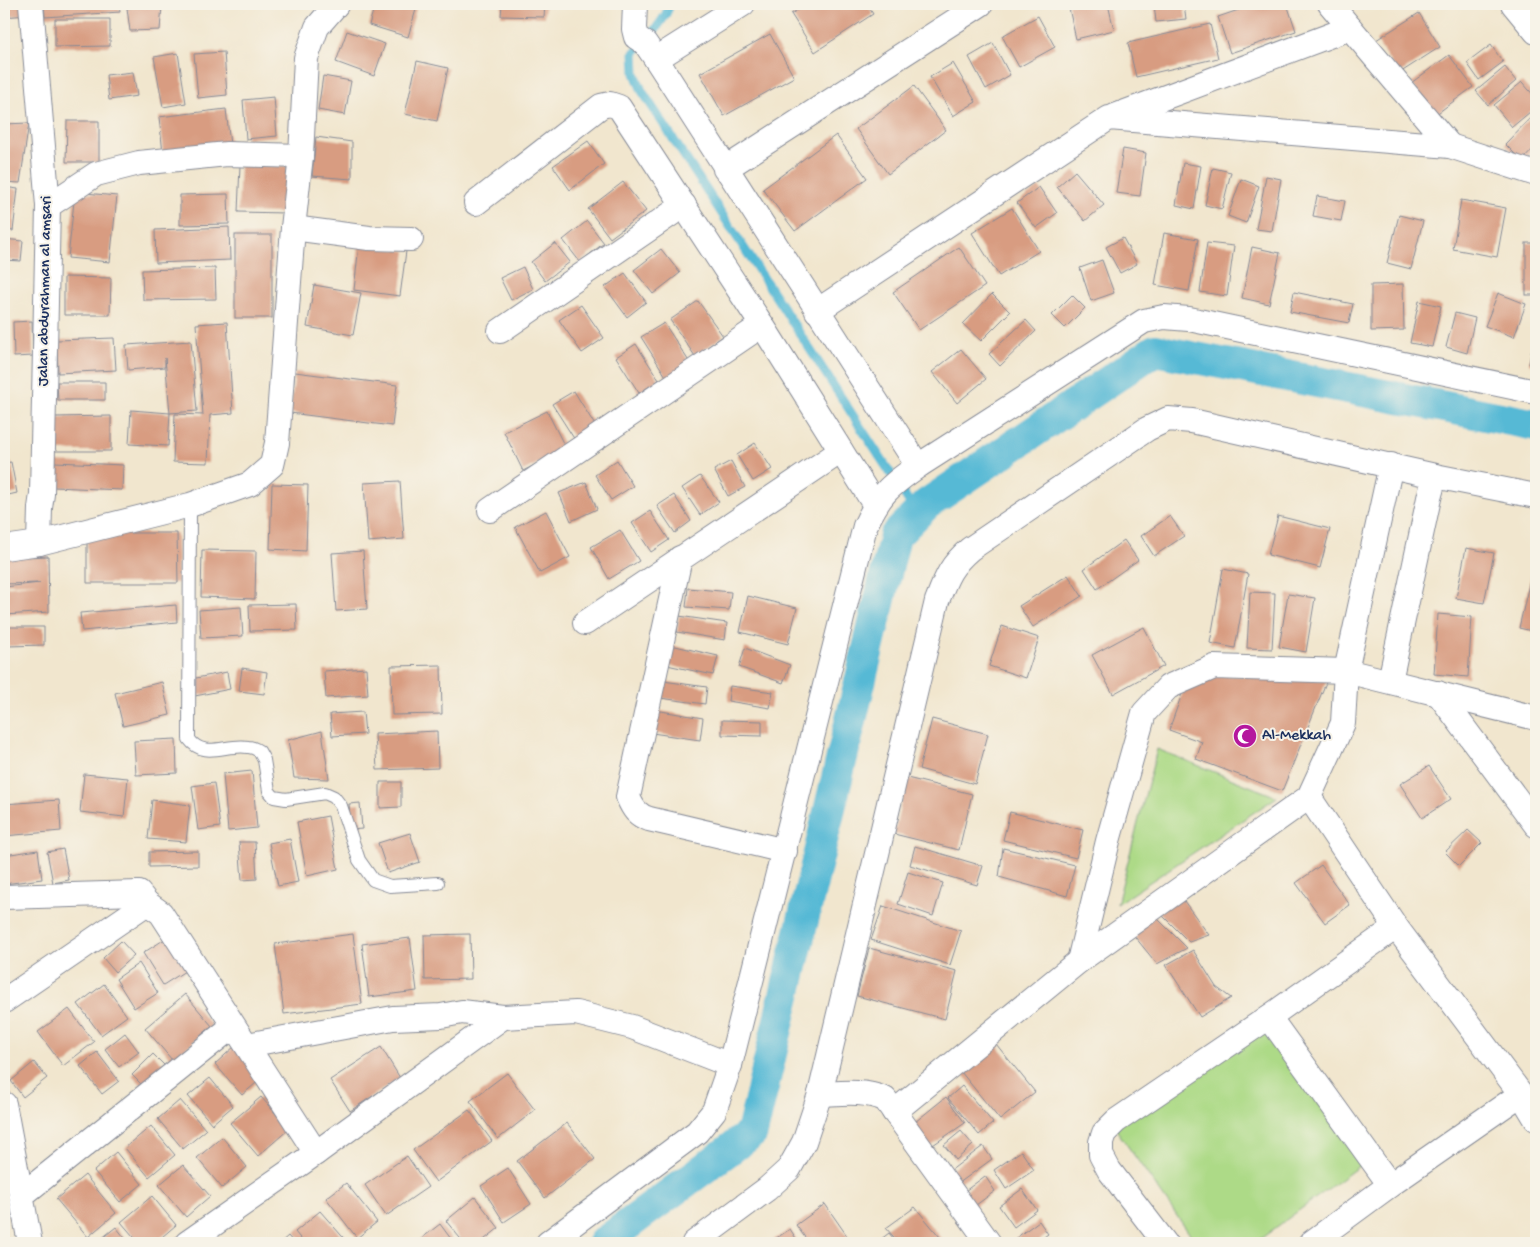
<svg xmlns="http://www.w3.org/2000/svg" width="1540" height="1247" font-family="'Gochi Hand',sans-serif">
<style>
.green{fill:#adda87;stroke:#648472}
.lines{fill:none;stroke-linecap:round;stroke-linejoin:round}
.stream{stroke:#57b9d5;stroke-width:9}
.canal{stroke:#57b9d5;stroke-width:32}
.building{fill:#d89c81}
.service-casing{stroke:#868a96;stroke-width:14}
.minor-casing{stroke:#868a96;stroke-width:26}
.service{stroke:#fff;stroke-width:12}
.minor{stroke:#fff;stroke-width:24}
.labels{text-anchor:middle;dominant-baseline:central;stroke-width:4;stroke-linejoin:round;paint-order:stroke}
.street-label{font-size:16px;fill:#1b2f5e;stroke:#f7f3e8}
.poi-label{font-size:16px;fill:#1b2f5e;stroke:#f7f3e8;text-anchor:start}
</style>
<rect width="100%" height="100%" fill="#f7f3e8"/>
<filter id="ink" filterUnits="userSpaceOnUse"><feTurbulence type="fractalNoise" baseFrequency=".02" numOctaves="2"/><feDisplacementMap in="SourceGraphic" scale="10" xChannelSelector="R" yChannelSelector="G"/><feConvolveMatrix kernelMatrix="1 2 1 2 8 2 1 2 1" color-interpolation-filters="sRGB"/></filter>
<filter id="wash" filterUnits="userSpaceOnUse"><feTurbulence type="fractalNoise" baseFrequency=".0096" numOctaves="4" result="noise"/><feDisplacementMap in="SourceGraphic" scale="20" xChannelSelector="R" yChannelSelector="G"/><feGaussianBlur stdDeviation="1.12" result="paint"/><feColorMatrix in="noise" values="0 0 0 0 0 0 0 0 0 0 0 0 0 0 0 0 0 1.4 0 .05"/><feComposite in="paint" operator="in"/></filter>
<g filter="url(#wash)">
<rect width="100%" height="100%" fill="#f1e6ce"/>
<!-- green -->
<g class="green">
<path d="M 1157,749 L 1277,797 L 1117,904 Z"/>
<path d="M 1271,1015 L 1367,1160 L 1255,1243 L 1196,1243 L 1110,1121 Z"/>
</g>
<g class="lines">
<!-- stream -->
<path class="stream" d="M 670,4 C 665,22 646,39 634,53 L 635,73 L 642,91 L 917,514"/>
<!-- canal -->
<path class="canal" d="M 603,1243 L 752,1133 L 895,536 L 927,504 L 1155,350 L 1536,425"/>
</g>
<g id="blocks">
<!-- building -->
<g class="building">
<path d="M 4,4 L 26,4 L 27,15 L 4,17 Z"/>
<path d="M 44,4 L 119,4 L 120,12 L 45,17 Z"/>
<path d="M 375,4 L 409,4 L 417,6 L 408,37 L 369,25 Z"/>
<path d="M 502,4 L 545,4 L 544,17 L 501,16 Z"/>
<path d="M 807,4 L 867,4 L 873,14 L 815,52 L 791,14 Z"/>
<path d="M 1068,4 L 1108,4 L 1114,30 L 1076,39 Z"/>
<path d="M 1154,4 L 1184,4 L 1186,19 L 1156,22 Z"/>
<path d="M 1256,4 L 1287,4 L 1296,31 L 1230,53 L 1218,17 Z"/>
<path d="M 162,5 L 160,30 L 130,31 L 127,8 Z"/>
<path d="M 1419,13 L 1440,47 L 1398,74 L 1376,40 Z"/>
<path d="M 1038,16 L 1055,47 L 1019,67 L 1002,36 Z"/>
<path d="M 55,19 L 110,19 L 110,46 L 55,47 Z"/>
<path d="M 1210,24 L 1218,58 L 1136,77 L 1128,43 Z"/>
<path d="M 347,31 L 385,44 L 374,76 L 336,62 Z"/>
<path d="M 770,34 L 794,77 L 724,116 L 700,73 Z"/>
<path d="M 993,43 L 1010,75 L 986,89 L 969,57 Z"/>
<path d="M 1491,45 L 1503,62 L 1479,80 L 1467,63 Z"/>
<path d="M 224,52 L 227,95 L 198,98 L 194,54 Z"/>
<path d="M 178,53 L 186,103 L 163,107 L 154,57 Z"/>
<path d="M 1449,55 L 1473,87 L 1435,115 L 1411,83 Z"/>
<path d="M 417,61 L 448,68 L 437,121 L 405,114 Z"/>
<path d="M 953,63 L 976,102 L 953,116 L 930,77 Z"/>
<path d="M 1505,67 L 1516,81 L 1488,105 L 1476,91 Z"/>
<path d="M 133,72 L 137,96 L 109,100 L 106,75 Z"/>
<path d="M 323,76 L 351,81 L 345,115 L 318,110 Z"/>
<path d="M 1522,82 L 1536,98 L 1536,107 L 1512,127 L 1494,105 Z"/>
<path d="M 914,86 L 946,130 L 888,174 L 856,129 Z"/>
<path d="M 274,97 L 277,136 L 246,139 L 243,100 Z"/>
<path d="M 226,109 L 230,145 L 163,153 L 159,117 Z"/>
<path d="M 1536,112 L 1536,146 L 1522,161 L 1505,144 Z"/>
<path d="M 67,121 L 99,121 L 99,162 L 66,162 Z"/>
<path d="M 29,123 L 20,183 L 4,182 L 4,124 Z"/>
<path d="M 836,135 L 867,178 L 795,231 L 763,189 Z"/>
<path d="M 316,137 L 352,142 L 352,179 L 312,176 Z"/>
<path d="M 588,141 L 604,164 L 570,190 L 553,166 Z"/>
<path d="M 1123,149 L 1146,153 L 1140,196 L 1116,193 Z"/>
<path d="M 1183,163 L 1201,166 L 1194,209 L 1176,205 Z"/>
<path d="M 240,165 L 287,166 L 286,213 L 238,212 Z"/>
<path d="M 1213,168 L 1231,172 L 1222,209 L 1205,205 Z"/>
<path d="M 1075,171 L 1104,205 L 1085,221 L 1057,187 Z"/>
<path d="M 1266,176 L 1281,179 L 1272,231 L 1256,229 Z"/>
<path d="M 1241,179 L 1259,186 L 1246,223 L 1228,216 Z"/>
<path d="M 623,182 L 646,211 L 610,238 L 588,209 Z"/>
<path d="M 4,187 L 18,189 L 13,231 L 4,230 Z"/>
<path d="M 1039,187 L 1057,213 L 1036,228 L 1017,203 Z"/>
<path d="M 75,192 L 117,196 L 110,262 L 68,258 Z"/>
<path d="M 228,194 L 229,224 L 180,225 L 180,195 Z"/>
<path d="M 1317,196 L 1345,201 L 1341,221 L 1313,216 Z"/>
<path d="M 1461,200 L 1506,208 L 1497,257 L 1453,249 Z"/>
<path d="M 1012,208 L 1039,251 L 999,276 L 972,233 Z"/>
<path d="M 1399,215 L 1423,221 L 1411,269 L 1387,263 Z"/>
<path d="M 587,221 L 604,243 L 580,262 L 563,240 Z"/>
<path d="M 229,227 L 230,260 L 156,263 L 155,230 Z"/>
<path d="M 1164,233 L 1198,239 L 1189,291 L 1155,285 Z"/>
<rect x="235" y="235" width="37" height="83"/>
<path d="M 1123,238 L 1137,264 L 1120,273 L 1106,247 Z"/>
<path d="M 4,239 L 23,241 L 21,261 L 4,260 Z"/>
<path d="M 555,243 L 570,262 L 545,281 L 531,262 Z"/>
<path d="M 1207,243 L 1234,246 L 1227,296 L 1200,292 Z"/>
<rect x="1526" y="243" width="10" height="52"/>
<path d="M 359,245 L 406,251 L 400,296 L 354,290 Z"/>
<path d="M 959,247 L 985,286 L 919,330 L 893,292 Z"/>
<path d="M 1252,247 L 1280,253 L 1269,304 L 1242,298 Z"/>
<path d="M 661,249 L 680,273 L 653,294 L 634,270 Z"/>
<path d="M 1102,260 L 1114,293 L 1091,301 L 1080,268 Z"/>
<path d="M 523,267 L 533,289 L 511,300 L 500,278 Z"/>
<path d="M 215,268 L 216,299 L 143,300 L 142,270 Z"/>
<path d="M 625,273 L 646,302 L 627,317 L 605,287 Z"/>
<path d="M 64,277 L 111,278 L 110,315 L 64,315 Z"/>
<path d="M 1403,284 L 1404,330 L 1371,331 L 1371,285 Z"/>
<path d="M 314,285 L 361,293 L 353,335 L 307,327 Z"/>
<path d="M 1294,292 L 1353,304 L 1349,323 L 1290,312 Z"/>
<path d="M 1498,293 L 1526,304 L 1514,337 L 1485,326 Z"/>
<path d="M 992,294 L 1010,312 L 981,341 L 963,324 Z"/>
<path d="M 1072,295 L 1085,308 L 1065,328 L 1052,315 Z"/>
<path d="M 698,301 L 723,336 L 695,356 L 670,320 Z"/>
<path d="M 1419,301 L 1441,306 L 1432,347 L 1410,343 Z"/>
<path d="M 581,305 L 604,338 L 582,353 L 559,320 Z"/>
<path d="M 1455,313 L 1475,318 L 1467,353 L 1446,347 Z"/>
<path d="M 1026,320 L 1036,331 L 1000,366 L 989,354 Z"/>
<path d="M 32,321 L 33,356 L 14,357 L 13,322 Z"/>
<path d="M 227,322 L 233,413 L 210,415 L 208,463 L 173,462 L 175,414 L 203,415 L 196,324 Z"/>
<path d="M 4,323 L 5,323 L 7,357 L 4,357 Z"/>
<path d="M 664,323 L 690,363 L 667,378 L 641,337 Z"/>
<path d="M 1535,329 L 1536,329 L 1536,366 L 1529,364 Z"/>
<path d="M 114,338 L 116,370 L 58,373 L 57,340 Z"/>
<path d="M 191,341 L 197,411 L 170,413 L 165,358 L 165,367 L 128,370 L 126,345 Z"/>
<path d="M 636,344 L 659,380 L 639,393 L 616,357 Z"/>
<path d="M 961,349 L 986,379 L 957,403 L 932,372 Z"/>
<path d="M 295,372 L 397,385 L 392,426 L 290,413 Z"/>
<path d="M 57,382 L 105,382 L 105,400 L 58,400 Z"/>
<path d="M 574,391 L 596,427 L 575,440 L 552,404 Z"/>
<path d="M 131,410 L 170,413 L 168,446 L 129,444 Z"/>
<path d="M 547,411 L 566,449 L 523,471 L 504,432 Z"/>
<path d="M 111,416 L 111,451 L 55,451 L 55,417 Z"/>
<path d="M 755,443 L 772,469 L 753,481 L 737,455 Z"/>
<path d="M 617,460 L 633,486 L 611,500 L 595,475 Z"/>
<path d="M 731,461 L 745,487 L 728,496 L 714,470 Z"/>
<path d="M 11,462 L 17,493 L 4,496 L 4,463 Z"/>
<path d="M 55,462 L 123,465 L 122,490 L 54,487 Z"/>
<path d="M 700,476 L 719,502 L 700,515 L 682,488 Z"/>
<path d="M 400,481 L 404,539 L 368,542 L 364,483 Z"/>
<path d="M 586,482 L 597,509 L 571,521 L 559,493 Z"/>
<path d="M 272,484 L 308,485 L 306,551 L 270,549 Z"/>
<path d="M 674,495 L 691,521 L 675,533 L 657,506 Z"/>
<path d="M 546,511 L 570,557 L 540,573 L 515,527 Z"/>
<path d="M 650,511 L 669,540 L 651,552 L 632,523 Z"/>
<path d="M 1170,516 L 1184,536 L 1154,556 L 1141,536 Z"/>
<path d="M 1278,516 L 1330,529 L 1320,568 L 1268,555 Z"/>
<path d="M 620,530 L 639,561 L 609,579 L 591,547 Z"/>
<path d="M 87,533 L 177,533 L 178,583 L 87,583 Z"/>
<path d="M 1124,540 L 1138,560 L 1097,589 L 1084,569 Z"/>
<path d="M 1466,548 L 1494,553 L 1484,603 L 1456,598 Z"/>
<path d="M 202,550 L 256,551 L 255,599 L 201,597 Z"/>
<path d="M 363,551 L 367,609 L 336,611 L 332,553 Z"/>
<path d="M 48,556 L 49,612 L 5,615 L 4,587 L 40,583 L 4,584 L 4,558 Z"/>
<path d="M 1534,562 L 1536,563 L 1536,632 L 1519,628 Z"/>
<path d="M 1223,569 L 1248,574 L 1235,648 L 1210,643 Z"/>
<path d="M 1068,575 L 1082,596 L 1033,627 L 1019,606 Z"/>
<path d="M 688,588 L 731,592 L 729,610 L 686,607 Z"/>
<path d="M 1250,592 L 1275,593 L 1272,649 L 1247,648 Z"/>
<path d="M 1288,594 L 1315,598 L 1306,652 L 1279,647 Z"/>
<path d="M 748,596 L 797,608 L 788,644 L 740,632 Z"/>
<path d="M 296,604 L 297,630 L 250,631 L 249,605 Z"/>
<path d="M 176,605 L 177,622 L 82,631 L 80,613 Z"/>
<path d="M 241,607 L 243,636 L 201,638 L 199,610 Z"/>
<path d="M 1438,614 L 1472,617 L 1468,677 L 1434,674 Z"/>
<path d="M 679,616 L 727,623 L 725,640 L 677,632 Z"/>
<path d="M 1002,626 L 1039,638 L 1026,678 L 989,666 Z"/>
<path d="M 8,627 L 44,627 L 44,645 L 8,646 Z"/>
<path d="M 1144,627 L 1164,666 L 1113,694 L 1092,655 Z"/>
<path d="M 671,645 L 718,656 L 713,675 L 667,665 Z"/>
<path d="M 745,648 L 790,665 L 783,683 L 739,667 Z"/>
<path d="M 441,665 L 442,714 L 392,715 L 391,666 Z"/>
<path d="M 242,668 L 267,672 L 264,694 L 239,691 Z"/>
<path d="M 366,668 L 368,695 L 326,698 L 324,671 Z"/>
<path d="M 227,672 L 230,689 L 195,696 L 191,679 Z"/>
<path d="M 1217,675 L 1327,680 L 1282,791 L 1196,759 L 1202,742 L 1169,730 L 1183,691 Z"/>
<path d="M 663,681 L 707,687 L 705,704 L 660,698 Z"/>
<path d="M 162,682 L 170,715 L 123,726 L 115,693 Z"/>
<path d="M 730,686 L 773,692 L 770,708 L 728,701 Z"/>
<path d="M 655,710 L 703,718 L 700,740 L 652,733 Z"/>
<path d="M 363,712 L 365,734 L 332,736 L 330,714 Z"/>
<path d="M 932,719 L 988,734 L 975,784 L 919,769 Z"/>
<path d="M 722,720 L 762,721 L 762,736 L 722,735 Z"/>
<path d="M 322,731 L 329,779 L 294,778 L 288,740 Z"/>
<path d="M 437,731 L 438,768 L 377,770 L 375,734 Z"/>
<path d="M 176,739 L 177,773 L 136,775 L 134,741 Z"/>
<path d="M 1429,766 L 1451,799 L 1422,818 L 1400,784 Z"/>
<path d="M 252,771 L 257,828 L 228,831 L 223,774 Z"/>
<path d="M 84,774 L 128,778 L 124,817 L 80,812 Z"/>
<path d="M 907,778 L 972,794 L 959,850 L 894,834 Z"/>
<path d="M 380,782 L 401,782 L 401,807 L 380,808 Z"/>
<path d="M 214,783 L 220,827 L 198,830 L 192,786 Z"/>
<path d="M 59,800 L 61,831 L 4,836 L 4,804 Z"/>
<path d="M 152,800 L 190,805 L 186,842 L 148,839 Z"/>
<path d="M 360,803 L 362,829 L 351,830 L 349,804 Z"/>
<path d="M 1010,812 L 1083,830 L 1076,858 L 1003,840 Z"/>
<path d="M 328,816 L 338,869 L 307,876 L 297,822 Z"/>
<path d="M 1468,830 L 1482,843 L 1459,866 L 1445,852 Z"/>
<path d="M 410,833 L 420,862 L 388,873 L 378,843 Z"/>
<path d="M 290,839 L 298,882 L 278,886 L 269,843 Z"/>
<path d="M 239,842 L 255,842 L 257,879 L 242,880 Z"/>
<path d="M 915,846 L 983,866 L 977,885 L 910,865 Z"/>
<path d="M 1003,848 L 1075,865 L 1067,896 L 999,877 Z"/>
<path d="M 63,849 L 69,880 L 53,883 L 47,852 Z"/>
<path d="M 38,850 L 42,879 L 4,884 L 4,855 Z"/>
<path d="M 198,851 L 198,866 L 149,867 L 149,852 Z"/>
<path d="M 1321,865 L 1350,905 L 1325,923 L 1296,883 Z"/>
<path d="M 908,872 L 943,883 L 933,916 L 898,904 Z"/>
<path d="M 1181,897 L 1209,935 L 1189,942 L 1159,912 Z"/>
<path d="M 883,906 L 961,931 L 950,965 L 871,940 Z"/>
<path d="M 1153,914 L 1187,948 L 1157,964 L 1131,932 Z"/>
<path d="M 173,934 L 193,966 L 163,985 L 143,953 Z"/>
<path d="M 353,934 L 362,1004 L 284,1014 L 275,944 Z"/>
<path d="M 470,934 L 471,979 L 425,980 L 424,935 Z"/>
<path d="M 410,938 L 417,991 L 369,997 L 362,944 Z"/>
<path d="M 121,941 L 134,955 L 115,972 L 103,958 Z"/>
<path d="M 869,948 L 957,971 L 945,1019 L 857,996 Z"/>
<path d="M 1193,950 L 1216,987 L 1231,998 L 1200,1017 L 1166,965 Z"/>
<path d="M 139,963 L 158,993 L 134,1008 L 116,979 Z"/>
<path d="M 104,984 L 127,1016 L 101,1035 L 78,1004 Z"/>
<path d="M 185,994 L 212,1026 L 172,1060 L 145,1028 Z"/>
<path d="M 69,1009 L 94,1042 L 63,1066 L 38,1032 Z"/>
<path d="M 125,1033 L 139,1052 L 119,1067 L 105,1049 Z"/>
<path d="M 996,1044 L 1035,1092 L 1000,1120 L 961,1072 Z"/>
<path d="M 235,1046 L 262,1078 L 242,1095 L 215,1064 Z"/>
<path d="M 381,1047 L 400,1078 L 350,1111 L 330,1080 Z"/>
<path d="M 97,1052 L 119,1081 L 102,1094 L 80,1066 Z"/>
<path d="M 153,1054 L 168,1069 L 147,1090 L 132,1075 Z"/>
<path d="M 34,1062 L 47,1078 L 23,1097 L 11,1081 Z"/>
<path d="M 507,1073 L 535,1110 L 498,1139 L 470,1101 Z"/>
<path d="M 210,1078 L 233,1106 L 212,1124 L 188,1096 Z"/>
<path d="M 962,1086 L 993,1123 L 979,1135 L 948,1098 Z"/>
<path d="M 261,1097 L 289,1129 L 258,1156 L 230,1123 Z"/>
<path d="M 946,1097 L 965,1123 L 927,1149 L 910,1126 Z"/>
<path d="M 180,1100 L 206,1130 L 183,1149 L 158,1119 Z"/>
<path d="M 469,1110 L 492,1141 L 436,1182 L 413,1150 Z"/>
<path d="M 567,1123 L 595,1159 L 545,1198 L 517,1161 Z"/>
<path d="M 151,1126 L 175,1155 L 149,1177 L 125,1148 Z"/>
<path d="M 961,1131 L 973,1145 L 956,1160 L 944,1145 Z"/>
<path d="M 222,1137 L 247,1167 L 222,1188 L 197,1158 Z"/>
<path d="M 983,1146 L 992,1159 L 955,1186 L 946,1174 Z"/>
<path d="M 1021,1151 L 1034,1170 L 1006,1189 L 994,1170 Z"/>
<path d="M 116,1152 L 142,1184 L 120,1202 L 94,1171 Z"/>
<path d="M 407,1156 L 428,1187 L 386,1216 L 365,1185 Z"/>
<path d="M 183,1165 L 210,1196 L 186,1217 L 159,1185 Z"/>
<path d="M 508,1168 L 531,1204 L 504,1222 L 481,1186 Z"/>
<path d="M 85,1175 L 116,1213 L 88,1237 L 56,1199 Z"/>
<path d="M 985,1176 L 995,1191 L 972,1208 L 961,1194 Z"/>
<path d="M 346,1183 L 377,1222 L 357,1238 L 326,1198 Z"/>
<path d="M 1022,1189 L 1037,1210 L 1014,1227 L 999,1206 Z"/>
<path d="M 152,1196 L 176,1225 L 155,1243 L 139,1243 L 121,1222 Z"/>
<path d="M 475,1197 L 499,1228 L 480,1243 L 464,1243 L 446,1221 Z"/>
<path d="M 825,1204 L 852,1243 L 809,1243 L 796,1225 Z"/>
<path d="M 915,1207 L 945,1243 L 899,1243 L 886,1228 Z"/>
<path d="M 320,1211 L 348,1243 L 304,1243 L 295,1232 Z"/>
<path d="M 1039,1221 L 1048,1234 L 1036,1243 L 1009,1243 Z"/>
<path d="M 440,1224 L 454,1243 L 418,1243 L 417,1242 Z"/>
<path d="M 116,1227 L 129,1243 L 96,1243 Z"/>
<path d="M 790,1229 L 799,1243 L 769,1243 Z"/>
<path d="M 889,1233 L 897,1243 L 876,1243 Z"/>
<path d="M 288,1236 L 294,1243 L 280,1243 Z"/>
</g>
</g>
</g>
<g filter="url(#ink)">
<use href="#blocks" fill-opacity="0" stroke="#868a96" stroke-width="1"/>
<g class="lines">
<!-- service casing -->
<g class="service-casing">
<path id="service" d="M 190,505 L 189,739 C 204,760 227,743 248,747 C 251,747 256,749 259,751 L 264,760 L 269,791 L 274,797 L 286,799 L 325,793 L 334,797 L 341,806 L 359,860 L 373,880 L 390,886 L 438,883"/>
</g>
<!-- minor casing -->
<g class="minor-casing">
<g id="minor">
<path d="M 31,4 L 48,206 L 42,494 L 40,508 L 39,543"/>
<path d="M 635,4 L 634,29 L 636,37 L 645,43 L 656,59 L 918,466"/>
<path d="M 1330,4 L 1450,146"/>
<path d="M 1513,4 L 1536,32"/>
<path d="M 656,59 L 743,4"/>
<path d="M 1115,116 L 1350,28"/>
<path d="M 725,169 L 981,4"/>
<path d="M 476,203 L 601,106 L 610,104 L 619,107 L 762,325 L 875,505"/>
<path d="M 48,206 L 96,174 L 139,163 L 227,154 L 301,156"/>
<path d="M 293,228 L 369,238 L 411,239"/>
<path d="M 817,311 L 1109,118 L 1450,146 L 1536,174"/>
<path d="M 500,331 L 684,205"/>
<path d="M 1391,465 L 1346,671 L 1343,723 L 1309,797 L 1396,927 L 1521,1094 L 1536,1119"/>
<path d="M 490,510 L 762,325"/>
<path d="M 4,548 L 39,543 L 190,505 L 250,484 L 272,465 L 277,443 L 293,228 L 301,156 L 306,58 L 317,27 L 337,4"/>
<path d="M 680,558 L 628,797 C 633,809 637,815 649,819 L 785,851"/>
<path d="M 585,623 L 841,451"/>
<path d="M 1390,681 L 1429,498 L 1435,476"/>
<path d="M 1438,693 L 1536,825"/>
<path d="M 4,897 L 139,893 L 147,903 L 161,913 L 316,1153"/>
<path d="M 1079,961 L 1108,841 L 1144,713 L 1168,687 L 1214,667 L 1346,671 L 1536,718"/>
<path d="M 4,1001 L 147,903"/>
<path d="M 1269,1017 L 1390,1185"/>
<path d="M 247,1045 L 393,1018 L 441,1016 L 462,1012 L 503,1017 L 576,1013 L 632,1027 L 730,1065"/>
<path d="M 820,1094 C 843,1093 863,1090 885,1099 L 989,1243"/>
<path d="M 4,1104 L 30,1243"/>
<path d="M 894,1112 L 1079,961 L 1309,797"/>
<path d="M 21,1196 L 233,1026"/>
<path d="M 187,1243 L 316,1153 L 503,1017"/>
<path d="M 548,1243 L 697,1132 L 714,1111 L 730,1065 L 865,526 C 880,494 889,486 918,466 L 1144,321 L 1164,317 L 1189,319 L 1536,392"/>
<path d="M 694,1243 L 767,1189 L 789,1169 L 804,1142 L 820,1094 L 937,601 C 946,578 950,566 970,549 L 1147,429 L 1168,419 L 1192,421 L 1435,476 L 1536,496"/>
<path d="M 1165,1243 L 1109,1170 L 1101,1155 L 1101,1142 L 1104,1133 L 1116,1121 L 1269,1017 L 1396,927"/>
<path d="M 1311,1243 L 1390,1185 L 1521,1094"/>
</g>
</g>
<!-- service -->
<use href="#service" class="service"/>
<!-- minor -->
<use href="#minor" class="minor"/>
</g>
</g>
<!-- icons -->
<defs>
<g id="mosque-disc" transform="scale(1.25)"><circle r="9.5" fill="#b5179e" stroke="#f7f3e8"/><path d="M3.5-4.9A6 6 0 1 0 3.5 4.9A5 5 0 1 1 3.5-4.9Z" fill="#fff"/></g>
</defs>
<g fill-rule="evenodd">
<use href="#mosque-disc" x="1245" y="736"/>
</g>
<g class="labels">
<!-- street labels -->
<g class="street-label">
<text transform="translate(46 291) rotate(-89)">Jalan abdurahman al amsari</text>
</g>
<!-- poi labels -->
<g class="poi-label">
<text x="1262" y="736">Al-Mekkah</text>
</g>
</g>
<!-- margin -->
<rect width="1540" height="1247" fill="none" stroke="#f7f3e8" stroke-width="20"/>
</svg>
